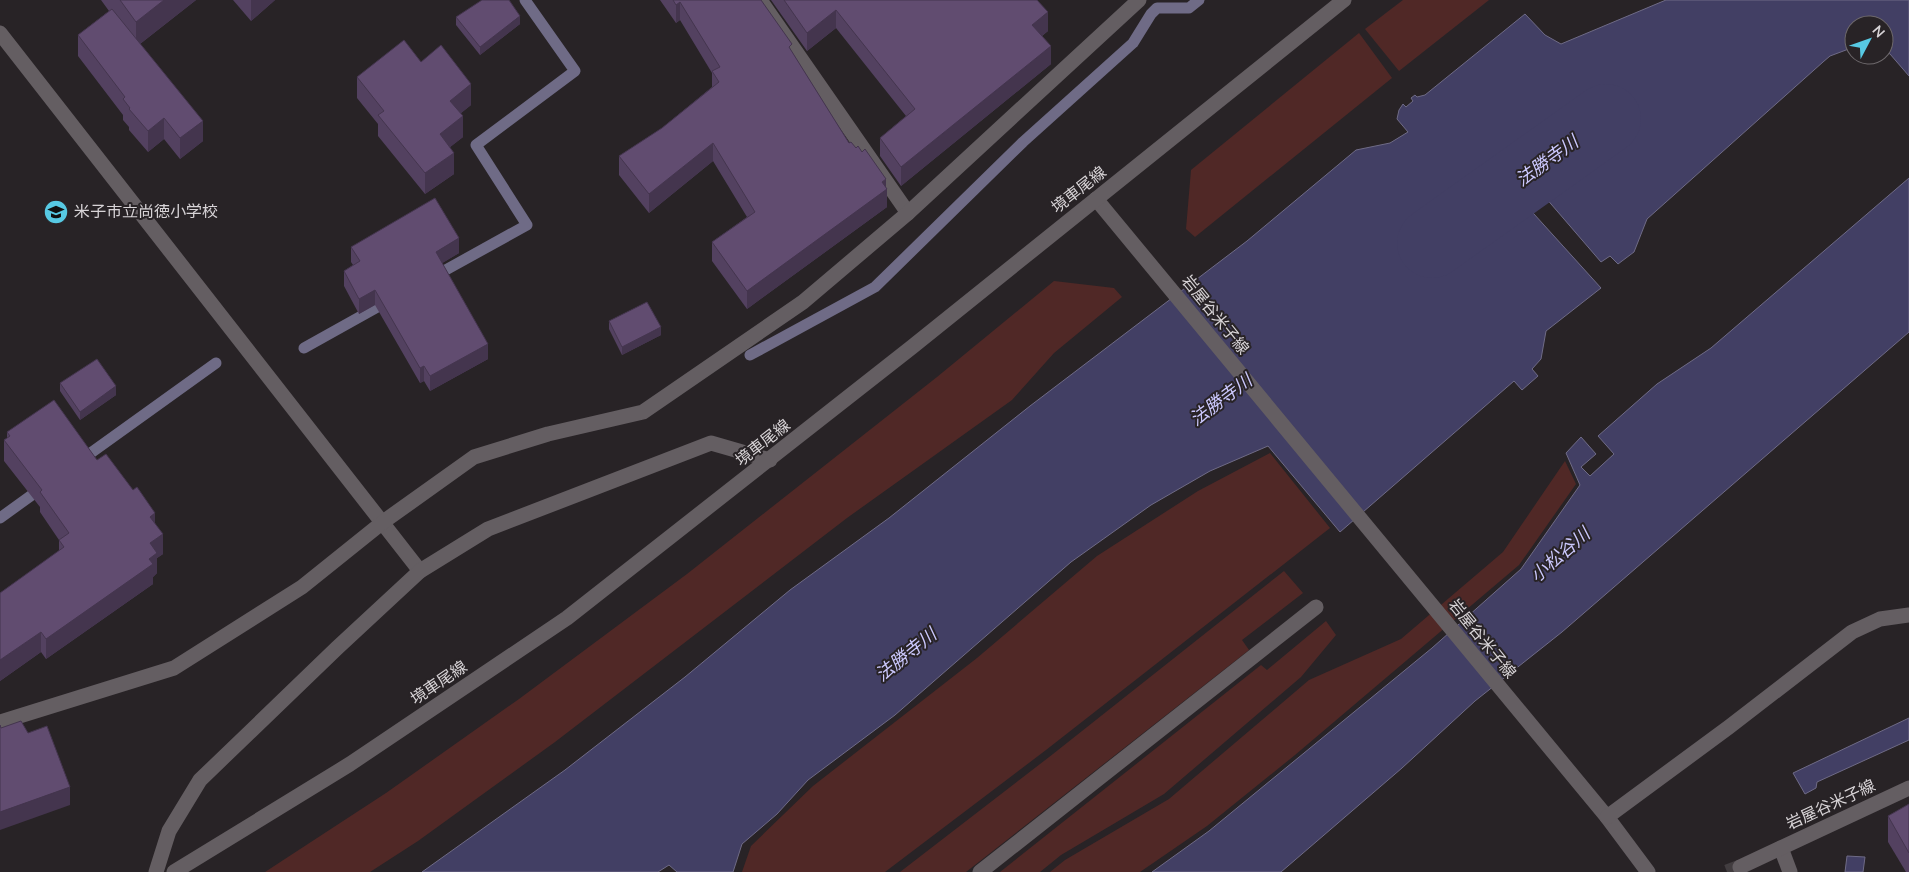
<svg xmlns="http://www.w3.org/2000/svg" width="1909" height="872" font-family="'Nunito Sans','Noto Sans JP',sans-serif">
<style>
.green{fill:#502826}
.water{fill:#423f64;stroke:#6f6b86}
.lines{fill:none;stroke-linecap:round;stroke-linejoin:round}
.stream{stroke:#6f6b86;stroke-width:11}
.river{stroke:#423f64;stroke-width:70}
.secondary-tunnel{stroke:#423d40;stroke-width:15;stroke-dasharray:15 8;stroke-linecap:butt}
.street{stroke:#645e62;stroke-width:15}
.secondary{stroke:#645e62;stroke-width:15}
.wall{fill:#534160}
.shaded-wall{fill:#44354e}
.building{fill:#614c70;stroke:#44354e}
.labels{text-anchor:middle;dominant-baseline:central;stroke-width:4;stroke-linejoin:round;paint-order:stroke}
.street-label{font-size:16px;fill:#d7d3d6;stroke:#282326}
.poi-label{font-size:16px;fill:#d7d3d6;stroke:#282326;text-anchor:start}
.water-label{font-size:18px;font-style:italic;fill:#cbc8fd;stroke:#282326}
</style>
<rect width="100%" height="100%" fill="#282326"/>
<!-- green -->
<g class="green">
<path d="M 1403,0 L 1489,0 L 1399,71 L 1365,29 Z"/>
<path d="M 1359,33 L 1392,78 L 1195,237 L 1186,229 L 1191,170 Z"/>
<path d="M 1054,281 L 1114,288 L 1122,297 L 1054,353 L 1012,400 L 847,518 L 555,742 L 418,841 L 370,872 L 265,872 L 386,793 L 519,699 L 687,574 L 937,377 Z"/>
<path d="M 1270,453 L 1330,528 L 1046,750 L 885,872 L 742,872 L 751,846 L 813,786 L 977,658 L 1097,556 L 1198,491 Z"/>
<path d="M 1565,461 L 1576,484 L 1519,565 L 1295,755 L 1207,826 L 1140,872 L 1050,872 L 1065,860 L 1169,799 L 1309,680 L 1401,639 L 1503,552 Z"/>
<path d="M 1284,571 L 1303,593 L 1242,640 L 1249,650 L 966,872 L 900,872 L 1053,754 Z"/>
<path d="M 1326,621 L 1336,635 L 1301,677 L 1164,794 L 1061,855 L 1040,872 L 1000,872 L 1261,665 L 1267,670 Z"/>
</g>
<!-- water -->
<g class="water">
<path d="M 1666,0 L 1909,0 L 1909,76 L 1890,54 L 1884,50 L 1884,25 L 1854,25 L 1854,47 L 1830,56 L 1823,62 L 1647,219 L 1634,252 L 1618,264 L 1610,256 L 1601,262 L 1520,168 L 1505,182 L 1601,288 L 1546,331 L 1541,359 L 1532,369 L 1538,376 L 1522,390 L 1514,381 L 1340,532 L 1268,446 L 1210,471 L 1151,505 L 1071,562 L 895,715 L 808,780 L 777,814 L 742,844 L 733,872 L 677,872 L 669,865 L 658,872 L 422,872 L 565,770 L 685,677 L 790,590 L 889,518 L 1030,406 L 1247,241 L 1356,150 L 1390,143 L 1408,132 L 1397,119 L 1399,110 L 1403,104 L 1406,107 L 1413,101 L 1411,98 L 1415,95 L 1417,97 L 1425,95 L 1525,14 L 1545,35 L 1561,44 Z"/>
<path d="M 1909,178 L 1909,332 L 1562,632 L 1475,701 L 1402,768 L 1281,872 L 1152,872 L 1209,831 L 1432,648 L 1521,569 L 1580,485 L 1566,453 L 1581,437 L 1596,454 L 1581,467 L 1590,476 L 1614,454 L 1598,436 L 1657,384 L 1711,348 Z"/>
<path d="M 1909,718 L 1909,740 L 1817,782 L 1816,788 L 1805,794 L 1793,773 Z"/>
<path d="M 1847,856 L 1865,857 L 1863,872 L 1845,872 Z"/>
</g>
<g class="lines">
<!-- stream -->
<g class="stream">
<path d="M 433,277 L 527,225 L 476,145 L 575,71 L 525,0"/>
<path d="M 304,348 L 390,300"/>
<path d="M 750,355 L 875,287 L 1023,142 L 1133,43 L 1151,14 L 1157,8 L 1189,8 L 1199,0"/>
<path d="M 81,460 L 216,363"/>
<path d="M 0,518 L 43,487"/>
</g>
<!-- river -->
<path class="river" d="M 1432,243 L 1606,119"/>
<!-- secondary-tunnel -->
<path class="secondary-tunnel" d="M 1727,872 L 1740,867"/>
<!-- street -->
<g class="street">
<path d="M 760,0 L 908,213"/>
<path d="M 0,33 L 420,571"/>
<path d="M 0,722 L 174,668 L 302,587 L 383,522 L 474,457 L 548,434 L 643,412 L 803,302 L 908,213 L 1139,0"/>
<path d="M 1781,848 L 1790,872"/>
<path d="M 156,872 L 169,831 L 200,780 L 337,648 L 420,571 L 488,529 L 711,443 L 770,460"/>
<path d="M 980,872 L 1316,607"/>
</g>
<!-- secondary -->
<g class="secondary">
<path d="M 1096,199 L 1607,817 L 1648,872"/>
<path d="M 1607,817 L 1729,727 L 1852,632 L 1880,619 L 1909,615"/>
<path d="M 1740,867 L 1909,788"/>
<path d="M 174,872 L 350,764 L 567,618 L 912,347 L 1344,0"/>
</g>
</g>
<!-- wall -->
<g class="wall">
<path d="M 101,0 L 196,0 L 140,44 L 203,141 L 180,159 L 164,139 L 148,152 L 129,130 L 129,127 L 123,120 L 123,115 L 78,56 L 78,35 L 109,11 Z"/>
<path d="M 233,0 L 275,0 L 251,21 Z"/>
<path d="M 660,0 L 761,0 L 792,52 L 849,143 L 886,187 L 887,207 L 747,309 L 712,261 L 712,242 L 747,217 L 713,161 L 649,213 L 619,175 L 619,156 L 662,128 L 712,87 L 712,73 L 680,20 L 676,23 Z"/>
<path d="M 771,0 L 1037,0 L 1048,31 L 1042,36 L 1051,64 L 901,186 L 880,156 L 880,138 L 906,116 L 836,28 L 807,51 Z"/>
<path d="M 456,17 L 520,24 L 480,55 L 456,25 Z"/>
<path d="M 421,62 L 471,105 L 461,113 L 463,137 L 450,147 L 454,174 L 425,194 L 378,136 L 378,124 L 357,98 L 357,77 Z"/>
<path d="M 351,247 L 459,253 L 442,263 L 488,359 L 430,391 L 424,381 L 420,383 L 375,305 L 359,314 L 344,286 L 344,271 L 353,265 L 351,262 Z"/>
<path d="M 609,321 L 661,335 L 622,355 L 609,329 Z"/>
<path d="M 60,383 L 116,395 L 80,420 L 60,391 Z"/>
<path d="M 7,432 L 97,460 L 155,523 L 163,554 L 157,558 L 157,573 L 153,577 L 153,584 L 46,659 L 41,652 L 0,681 L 0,593 L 59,551 L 59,540 L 40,512 L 40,507 L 4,461 L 4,440 L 7,439 Z"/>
<path d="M 1909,804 L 1909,872 L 1906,872 L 1888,842 L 1888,816 Z"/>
</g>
<!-- shaded-wall -->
<g class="shaded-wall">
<path d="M 164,0 L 196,0 L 136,47 L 136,22 Z"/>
<path d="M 251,0 L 275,0 L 251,21 Z"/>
<path d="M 680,2 L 680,20 L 676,23 L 676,5 Z"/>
<path d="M 836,10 L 836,28 L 807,51 L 807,33 Z"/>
<path d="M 1048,12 L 1048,31 L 1032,43 L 1032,25 Z"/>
<path d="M 520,16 L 520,24 L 480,55 L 480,47 Z"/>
<path d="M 1051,46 L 1051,64 L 901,186 L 901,167 Z"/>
<path d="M 471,84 L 471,105 L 450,122 L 450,101 Z"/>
<path d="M 463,116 L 463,137 L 440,155 L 440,134 Z"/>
<path d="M 164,118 L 164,139 L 148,152 L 148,131 Z"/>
<path d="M 203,121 L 203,141 L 180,159 L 180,138 Z"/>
<path d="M 713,143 L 713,161 L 649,213 L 649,194 Z"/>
<path d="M 454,153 L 454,174 L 425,194 L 425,173 Z"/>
<path d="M 886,179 L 886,189 L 887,189 L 887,207 L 747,309 L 747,291 Z"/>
<path d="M 459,238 L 459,253 L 436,267 L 436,252 Z"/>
<path d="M 375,290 L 375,305 L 359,314 L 359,299 Z"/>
<path d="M 661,327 L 661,335 L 622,355 L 622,347 Z"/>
<path d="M 488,344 L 488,359 L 430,391 L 430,376 Z"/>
<path d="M 424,366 L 424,381 L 420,383 L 420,368 Z"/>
<path d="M 116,386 L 116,395 L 80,420 L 80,412 Z"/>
<path d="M 155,513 L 155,534 L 150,517 Z"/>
<path d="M 163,534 L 163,554 L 157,558 L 157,573 L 153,577 L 153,584 L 46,659 L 46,639 L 150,543 Z"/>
<path d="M 41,632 L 41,652 L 0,681 L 0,660 Z"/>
<path d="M 70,787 L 70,805 L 0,830 L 0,812 Z"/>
</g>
<!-- building -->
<g class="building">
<path d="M 120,0 L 164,0 L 136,22 Z"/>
<path d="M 482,0 L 509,0 L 520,16 L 480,47 L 456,17 Z"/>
<path d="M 673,0 L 761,0 L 792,44 L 789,47 L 849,143 L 851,142 L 856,148 L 858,146 L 862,152 L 865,149 L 886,179 L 882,182 L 887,189 L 747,291 L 712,242 L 755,212 L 713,143 L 649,194 L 619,156 L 662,128 L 719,82 L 712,71 L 720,67 L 680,2 L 676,5 Z"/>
<path d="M 784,0 L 1037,0 L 1048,12 L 1032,25 L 1051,46 L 901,167 L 880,138 L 915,109 L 836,10 L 807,33 Z"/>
<path d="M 112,9 L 203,121 L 180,138 L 164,118 L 148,131 L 129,109 L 130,108 L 123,99 L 125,97 L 78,35 Z"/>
<path d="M 404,40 L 421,62 L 441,45 L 471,84 L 450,101 L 463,116 L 440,134 L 454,153 L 425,173 L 378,115 L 384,111 L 357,77 Z"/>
<path d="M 435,198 L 459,238 L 436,252 L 488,344 L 430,376 L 424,366 L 420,368 L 375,290 L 359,299 L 344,271 L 360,261 L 351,247 Z"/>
<path d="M 647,302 L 661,327 L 622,347 L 609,321 Z"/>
<path d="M 97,359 L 116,386 L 80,412 L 60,383 Z"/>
<path d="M 54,400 L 97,460 L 106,454 L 133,490 L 137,487 L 155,513 L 150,517 L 163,534 L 150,543 L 157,553 L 149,559 L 153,564 L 46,639 L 41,632 L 0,660 L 0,593 L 64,547 L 59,540 L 69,533 L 40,492 L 42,490 L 4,440 L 10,436 L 7,432 Z"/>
<path d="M 21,721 L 28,733 L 47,726 L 70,787 L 0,812 L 0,725 L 1,728 Z"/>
<path d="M 1909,804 L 1909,853 L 1888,816 Z"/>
</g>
<!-- icons -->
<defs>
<g id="school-disc" transform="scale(1.25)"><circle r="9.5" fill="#57c9e3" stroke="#282326"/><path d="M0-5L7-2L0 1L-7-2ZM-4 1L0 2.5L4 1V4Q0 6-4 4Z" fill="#111"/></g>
</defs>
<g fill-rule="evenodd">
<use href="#school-disc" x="56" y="212"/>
</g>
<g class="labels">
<!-- street labels -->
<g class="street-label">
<text transform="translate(1079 190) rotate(-38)">境車尾線</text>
<text transform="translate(1215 315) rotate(51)">岩屋谷米子線</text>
<text transform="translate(763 443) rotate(-38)">境車尾線</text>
<text transform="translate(1482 639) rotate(51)">岩屋谷米子線</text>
<text transform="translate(439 683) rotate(-34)">境車尾線</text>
<text transform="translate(1831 805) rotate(-25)">岩屋谷米子線</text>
</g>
<!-- poi labels -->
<g class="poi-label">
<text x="74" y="212">米子市立尚徳小学校</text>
</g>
<!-- water labels -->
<g class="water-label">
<text transform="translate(1547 161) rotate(-36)">法勝寺川</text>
<text transform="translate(1221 400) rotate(-37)">法勝寺川</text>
<text transform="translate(1560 555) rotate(-41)">小松谷川</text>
<text transform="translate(906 655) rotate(-39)">法勝寺川</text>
</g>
</g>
<!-- north arrow -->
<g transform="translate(1869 40) rotate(49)"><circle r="24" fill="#282326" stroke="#6e696c"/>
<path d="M0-4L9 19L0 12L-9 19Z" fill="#57c9e3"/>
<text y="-8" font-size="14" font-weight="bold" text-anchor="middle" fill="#d7d3d6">N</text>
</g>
</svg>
